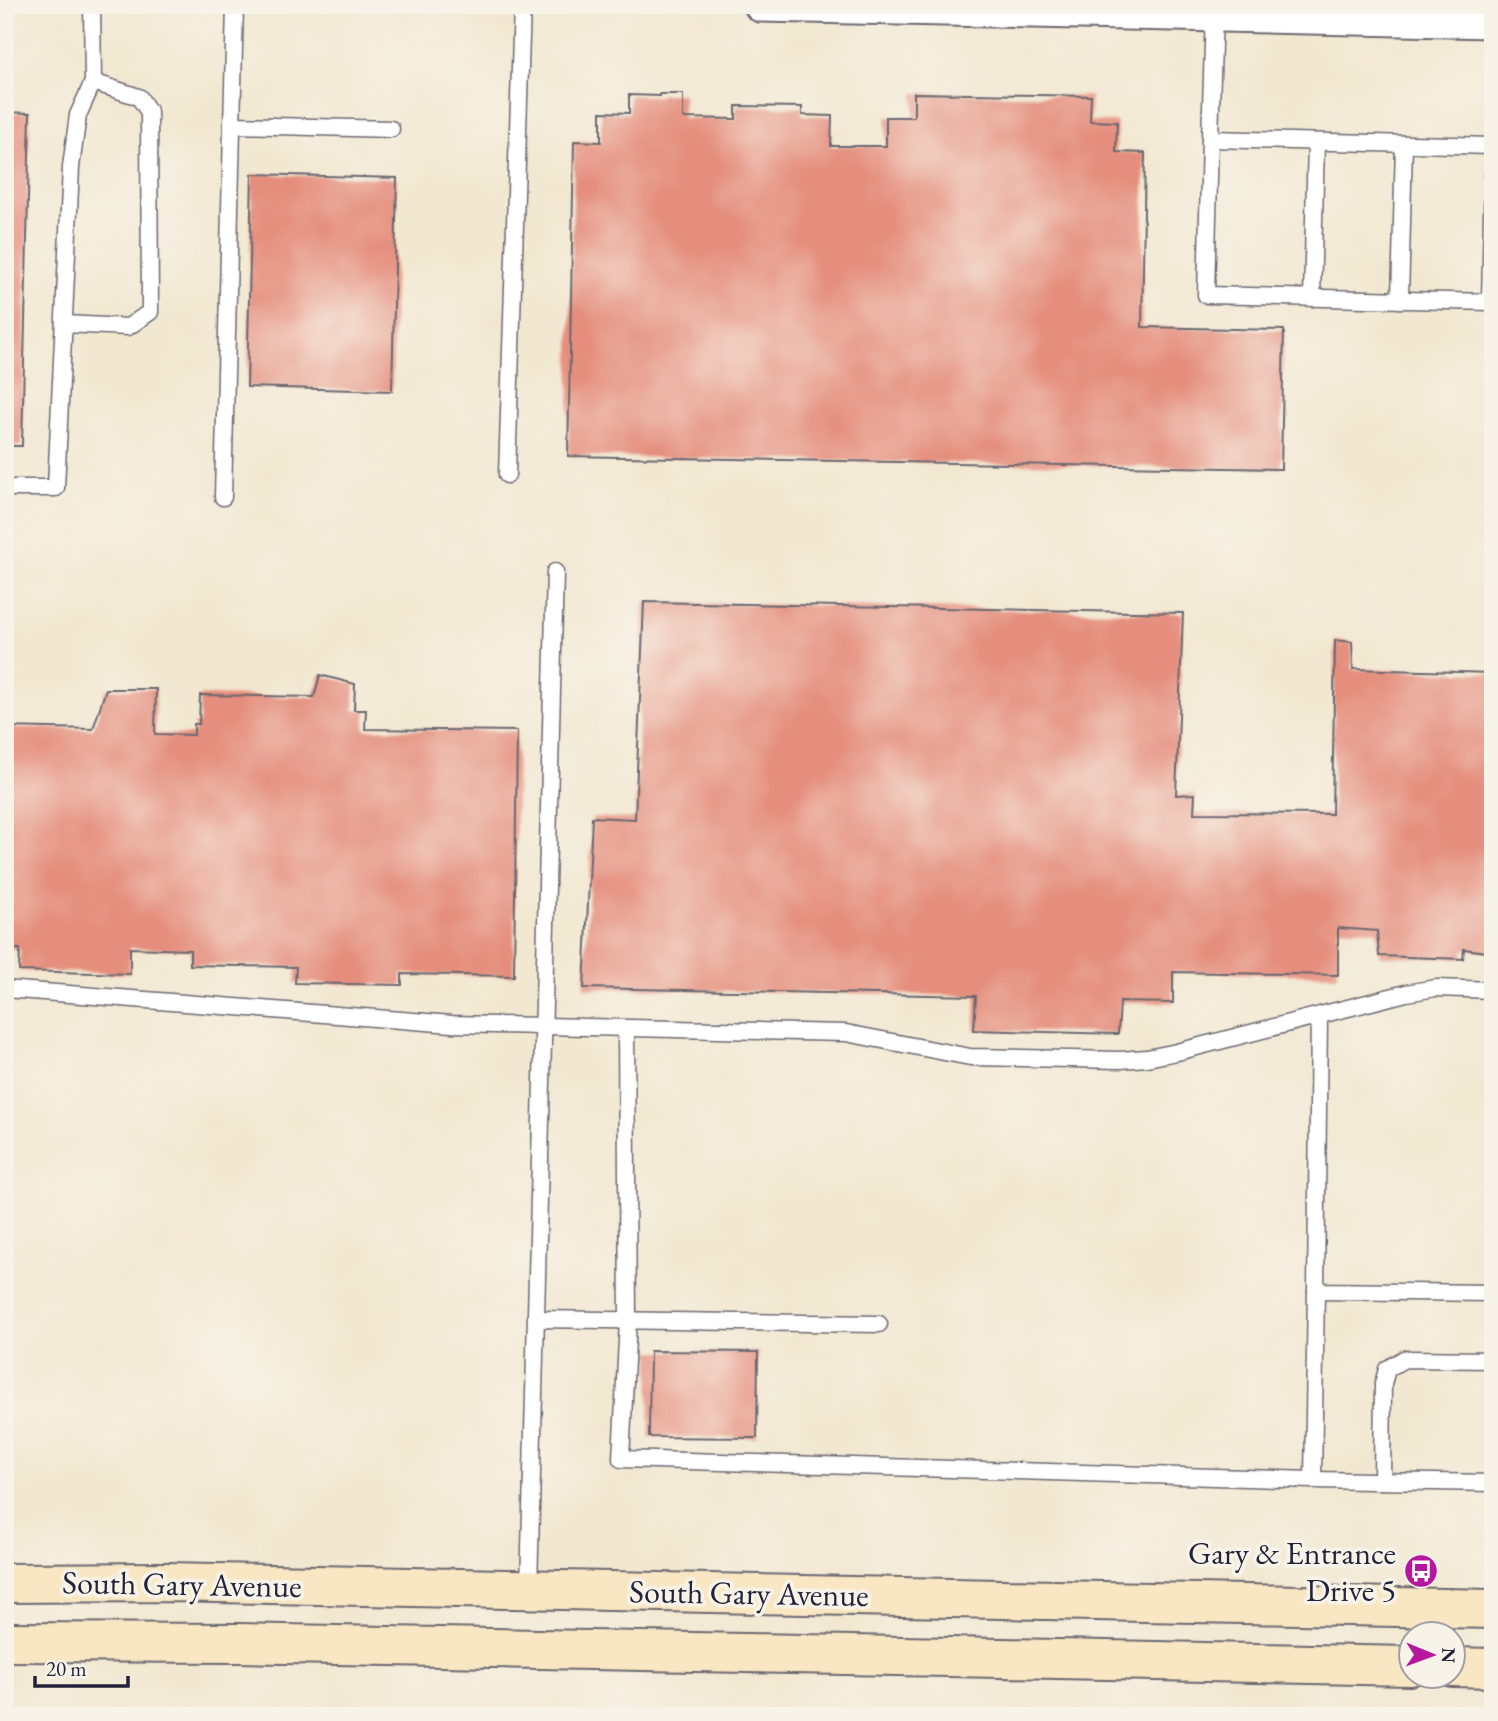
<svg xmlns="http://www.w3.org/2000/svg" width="1498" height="1721" font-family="'EB Garamond',serif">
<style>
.building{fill:#e58e7d}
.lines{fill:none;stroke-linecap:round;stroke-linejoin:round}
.lane-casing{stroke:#6b6770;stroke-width:19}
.street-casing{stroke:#6b6770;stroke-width:37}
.secondary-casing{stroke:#6b6770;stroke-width:42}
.lane{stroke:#fff;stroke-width:16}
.street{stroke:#fff;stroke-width:33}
.secondary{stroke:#f9e7c3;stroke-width:38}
.labels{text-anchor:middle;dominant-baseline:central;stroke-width:7;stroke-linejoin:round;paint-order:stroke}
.poi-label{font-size:32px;fill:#22223b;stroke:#f7f3e8;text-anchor:end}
.street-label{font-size:32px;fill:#22223b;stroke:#f7f3e8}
</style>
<rect width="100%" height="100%" fill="#f7f3e8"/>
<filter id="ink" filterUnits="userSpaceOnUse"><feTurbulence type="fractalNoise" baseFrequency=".0143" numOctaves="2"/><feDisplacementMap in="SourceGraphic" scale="14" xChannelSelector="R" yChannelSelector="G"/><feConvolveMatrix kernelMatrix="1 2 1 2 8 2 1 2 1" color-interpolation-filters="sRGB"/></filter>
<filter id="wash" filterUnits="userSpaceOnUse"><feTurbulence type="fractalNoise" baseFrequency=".00686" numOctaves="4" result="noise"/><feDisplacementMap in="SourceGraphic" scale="28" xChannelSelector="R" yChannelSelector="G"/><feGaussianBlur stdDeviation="1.57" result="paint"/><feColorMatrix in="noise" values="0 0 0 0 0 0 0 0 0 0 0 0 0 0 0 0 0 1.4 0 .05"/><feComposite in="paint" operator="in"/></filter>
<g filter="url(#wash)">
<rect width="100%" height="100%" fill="#f2e8d2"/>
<g id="blocks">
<!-- building -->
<g class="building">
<path d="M 914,93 L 1091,96 L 1090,121 L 1117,122 L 1116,152 L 1145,153 L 1142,327 L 1284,330 L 1281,469 L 568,456 L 574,141 L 601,142 L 601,112 L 629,113 L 629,95 L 660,96 L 660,94 L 683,94 L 683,118 L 736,119 L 736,106 L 802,107 L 802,115 L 832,116 L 831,146 L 886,146 L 886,117 L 914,117 Z"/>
<path d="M 5,112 L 30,113 L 22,446 L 5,446 Z"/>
<path d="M 252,174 L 397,178 L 392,391 L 247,387 Z"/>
<path d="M 644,602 L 1183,613 L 1176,795 L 1195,794 L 1194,813 L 1332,814 L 1335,640 L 1352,642 L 1353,669 L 1493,673 L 1493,953 L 1464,949 L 1463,959 L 1379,956 L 1377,931 L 1338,928 L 1338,975 L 1173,972 L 1173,1003 L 1120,1002 L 1118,1034 L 974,1030 L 976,996 L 584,988 L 592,817 L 635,819 Z"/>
<path d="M 320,675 L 355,684 L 354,710 L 366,710 L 365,729 L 517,731 L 514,976 L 402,974 L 402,985 L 295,983 L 296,967 L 190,965 L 190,950 L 130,948 L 130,974 L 19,971 L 20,949 L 5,949 L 5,727 L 93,729 L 106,689 L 156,689 L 155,734 L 194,735 L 194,724 L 199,724 L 200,695 L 314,697 Z"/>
<path d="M 650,1351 L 758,1352 L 757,1438 L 649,1437 Z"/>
</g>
</g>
</g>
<g filter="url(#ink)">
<use href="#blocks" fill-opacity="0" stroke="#6b6770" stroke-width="2"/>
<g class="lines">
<!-- lane casing -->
<g class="lane-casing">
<g id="lane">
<path d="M 1214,12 L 1210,139 L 1493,146"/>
<path d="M 232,125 L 391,129"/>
<path d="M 1210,139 L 1206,295 L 1490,302 L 1493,172"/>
<path d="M 1312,298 L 1316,142"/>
<path d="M 1400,300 L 1404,144"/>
<path d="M 64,324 L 128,327 L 150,312 L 149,112 L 139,97 L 93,82"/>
<path d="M 507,475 L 522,5"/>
<path d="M 5,488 L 56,488 L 71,167 L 78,115 L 93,82 L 92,5"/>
<path d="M 223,497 L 235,5"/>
<path d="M 5,989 L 452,1024 L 846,1033 L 970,1057 L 1120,1060 L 1147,1058 L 1177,1052 L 1406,993 L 1436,988 L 1493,990"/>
<path d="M 1319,1016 L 1316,1291 L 1493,1293"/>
<path d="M 626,1029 L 628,1320 L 621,1459 L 1313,1480 L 1316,1291"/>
<path d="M 537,1319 L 879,1324"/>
<path d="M 1313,1480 L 1493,1483"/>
<path d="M 1382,1481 L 1383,1384 L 1387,1369 L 1404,1359 L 1493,1360"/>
<path d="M 529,1589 L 555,572"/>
</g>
</g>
<!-- street casing -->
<g class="street-casing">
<path id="street" d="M 761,5 L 1493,21"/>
</g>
<!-- secondary casing -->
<g class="secondary-casing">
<g id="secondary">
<path d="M 5,1583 L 167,1582 L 1493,1609"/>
<path d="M 5,1642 L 238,1643 L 1410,1666"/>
<path d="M 1452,1667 L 1493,1668"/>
</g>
</g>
<!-- lane -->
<use href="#lane" class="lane"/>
<!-- street -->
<use href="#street" class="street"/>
<!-- secondary -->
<use href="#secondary" class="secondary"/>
</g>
</g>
<!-- icons -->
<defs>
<g id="bus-disc" transform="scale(1.75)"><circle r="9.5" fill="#b5179e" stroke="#f7f3e8"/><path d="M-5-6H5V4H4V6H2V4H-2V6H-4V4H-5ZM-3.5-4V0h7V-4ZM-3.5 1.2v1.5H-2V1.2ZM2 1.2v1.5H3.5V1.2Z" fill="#fff"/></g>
</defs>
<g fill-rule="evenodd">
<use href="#bus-disc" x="1421" y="1571"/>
</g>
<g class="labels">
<!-- poi labels -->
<g class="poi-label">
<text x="1396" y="1553">Gary &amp; Entrance<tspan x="1396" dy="37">Drive 5</tspan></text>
</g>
<!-- street labels -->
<g class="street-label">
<text transform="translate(182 1584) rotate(1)">South Gary Avenue</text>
<text transform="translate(749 1593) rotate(1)">South Gary Avenue</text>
</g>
</g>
<!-- margin -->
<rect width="1498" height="1721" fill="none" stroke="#f7f3e8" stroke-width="28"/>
<!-- north arrow -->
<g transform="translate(1432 1655) rotate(91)"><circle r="33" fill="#f7f3e8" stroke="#a29fa3" stroke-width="2"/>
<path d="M0-5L12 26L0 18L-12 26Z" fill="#b5179e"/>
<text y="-10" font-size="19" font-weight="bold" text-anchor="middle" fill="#22223b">N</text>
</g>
<!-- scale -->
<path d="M35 1676v10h93v-10" fill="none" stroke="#22223b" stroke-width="3.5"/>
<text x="46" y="1676" font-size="21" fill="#22223b" stroke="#f7f3e8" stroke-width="5" paint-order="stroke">20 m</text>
</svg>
